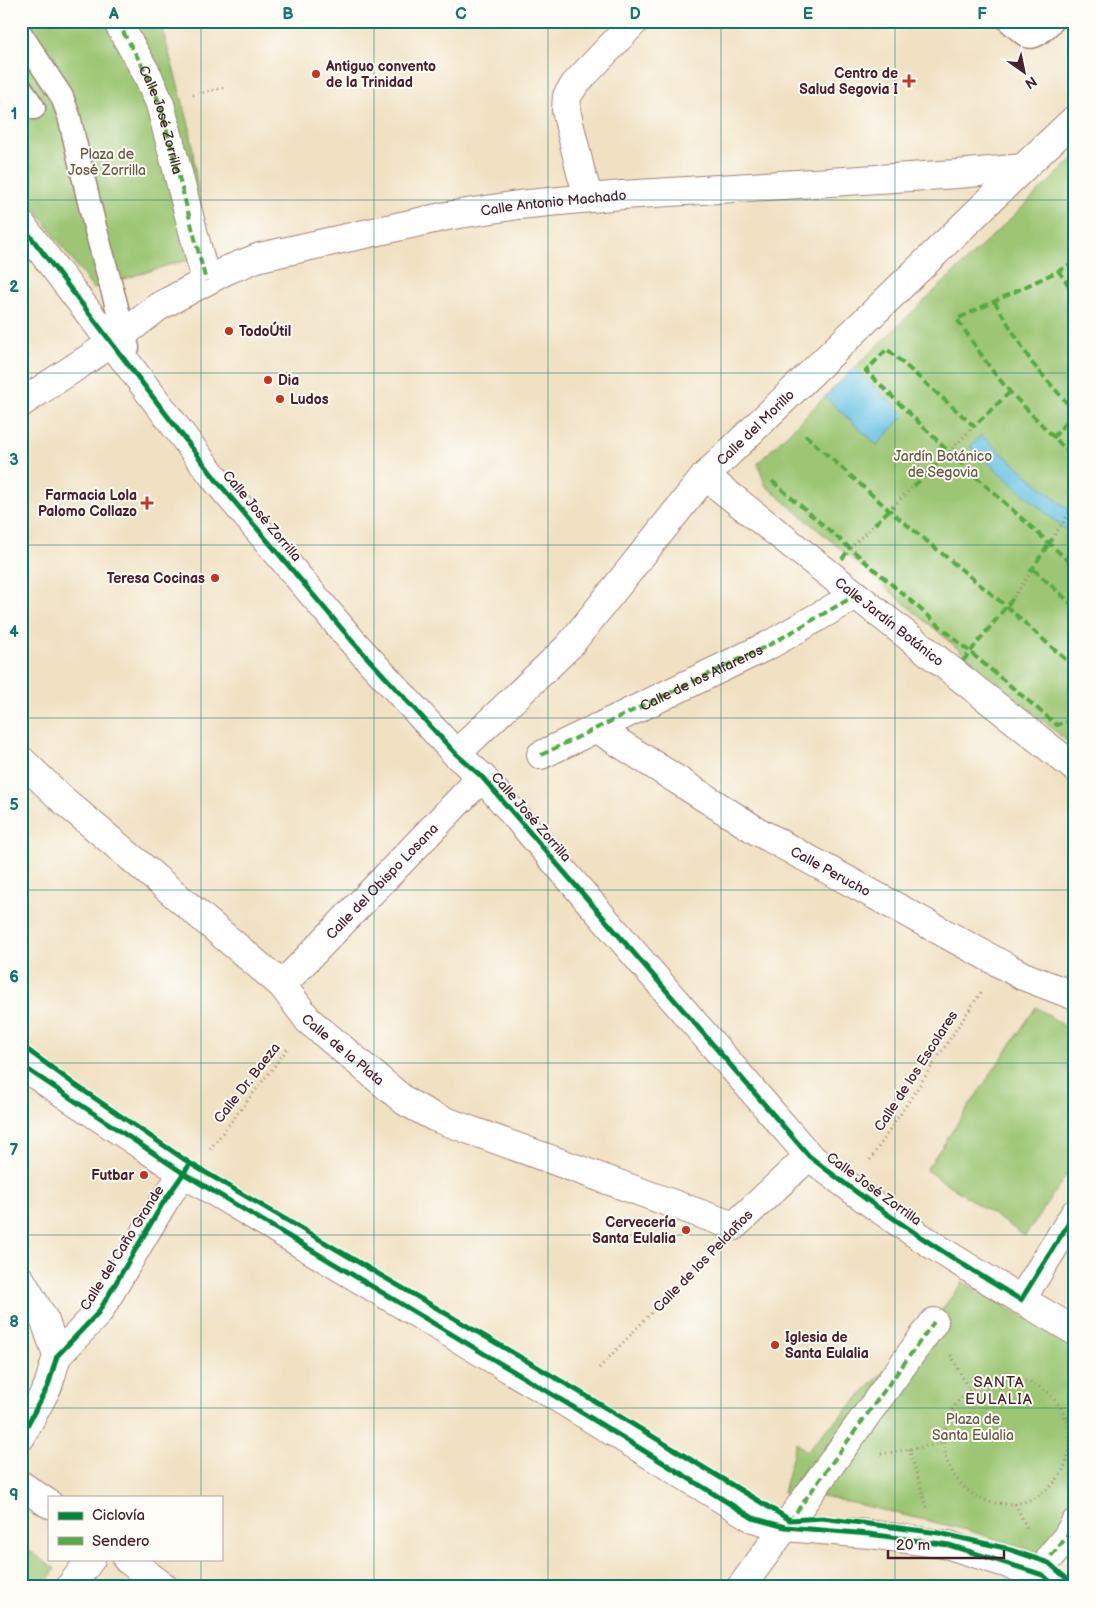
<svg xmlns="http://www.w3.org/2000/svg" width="1096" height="1608" font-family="'Balsamiq Sans',sans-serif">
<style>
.green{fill:#9cc673;stroke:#73724f}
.water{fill:#67c3e5;stroke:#587188}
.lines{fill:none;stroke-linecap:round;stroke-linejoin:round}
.service-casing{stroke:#9e8077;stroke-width:25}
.pedestrian-casing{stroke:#9e8077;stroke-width:30}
.minor-casing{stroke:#9e8077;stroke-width:30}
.tertiary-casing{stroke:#9e8077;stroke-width:30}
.path{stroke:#9e8077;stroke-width:3;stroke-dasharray:1 4;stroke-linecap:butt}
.service{stroke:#fff;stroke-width:22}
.pedestrian{stroke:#fff;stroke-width:28}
.minor{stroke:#fff;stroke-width:28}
.tertiary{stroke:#fff;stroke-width:28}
.quiet{stroke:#57aa44;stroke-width:4;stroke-dasharray:8 4;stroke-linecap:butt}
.cycleway-casing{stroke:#fdfcf7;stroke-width:8}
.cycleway{stroke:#00873e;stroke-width:5}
.grid{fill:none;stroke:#0f766e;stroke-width:1;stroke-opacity:0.55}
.poi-dot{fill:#c8321e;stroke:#fdfcf7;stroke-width:2}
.labels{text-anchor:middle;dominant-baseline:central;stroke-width:4;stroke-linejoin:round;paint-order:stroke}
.poi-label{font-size:14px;font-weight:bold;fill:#4a1f2b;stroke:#fdfcf7;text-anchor:start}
.street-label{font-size:14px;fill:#4a1f2b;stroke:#fdfcf7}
.park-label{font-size:14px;fill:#675944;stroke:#fdfcf7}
.neighbourhood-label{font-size:15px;letter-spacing:1px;fill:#4a1f2b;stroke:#fdfcf7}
.neatline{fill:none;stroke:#0f766e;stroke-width:2}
.grid-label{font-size:16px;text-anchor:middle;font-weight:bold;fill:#0f766e}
</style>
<rect width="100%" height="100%" fill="#fdfcf7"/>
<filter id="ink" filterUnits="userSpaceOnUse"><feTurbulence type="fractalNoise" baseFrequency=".02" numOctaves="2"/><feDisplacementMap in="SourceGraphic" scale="10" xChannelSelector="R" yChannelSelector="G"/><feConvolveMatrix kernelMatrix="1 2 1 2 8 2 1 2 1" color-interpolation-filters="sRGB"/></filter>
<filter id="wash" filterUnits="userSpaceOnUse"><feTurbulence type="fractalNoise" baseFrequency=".0096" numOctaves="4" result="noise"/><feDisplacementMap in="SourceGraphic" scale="20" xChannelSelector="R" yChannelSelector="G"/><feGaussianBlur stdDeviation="1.12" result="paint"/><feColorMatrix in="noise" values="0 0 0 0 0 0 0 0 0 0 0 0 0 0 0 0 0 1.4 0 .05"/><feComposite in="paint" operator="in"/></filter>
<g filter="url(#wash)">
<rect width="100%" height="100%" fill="#f1e1c3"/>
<!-- green -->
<g class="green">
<path d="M 21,21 L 160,21 L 190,128 L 206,257 L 175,263 L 93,289 L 21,189 Z"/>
<path d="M 1075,157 L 1075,748 L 765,485 L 758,463 L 854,368 Z"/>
<path d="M 1036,1007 L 1075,1033 L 1075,1162 L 1025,1236 L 926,1170 Z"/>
<path d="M 963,1282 L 1075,1346 L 1075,1523 L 1040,1553 L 967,1530 L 810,1493 L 783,1493 L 796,1442 L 806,1451 L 933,1321 Z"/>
<path d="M 21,1546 L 23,1546 L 55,1569 L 44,1587 L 21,1587 Z"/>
</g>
<!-- water -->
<g class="water">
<path d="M 854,368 L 905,415 L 877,445 L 825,397 Z"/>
<path d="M 981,435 L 1075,516 L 1075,538 L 970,447 Z"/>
</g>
</g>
<g filter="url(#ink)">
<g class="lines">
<!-- service casing -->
<g class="service-casing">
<g id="service">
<path d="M 1009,21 C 1031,41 1030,43 1053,21"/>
<path d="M 21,34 L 62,97 L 69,116 L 94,223 L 128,348"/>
<path d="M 21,88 L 34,108"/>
</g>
</g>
<!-- pedestrian casing -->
<g class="pedestrian-casing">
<g id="pedestrian">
<path id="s1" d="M 117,21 L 148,76 L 160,104 L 206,281"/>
<path id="s2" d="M 541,755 L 771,644 L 856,595"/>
<path d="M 785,1527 L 934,1322"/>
<path d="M 1051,1556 L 1066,1538 L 1075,1523"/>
</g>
</g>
<!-- minor casing -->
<g class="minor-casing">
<g id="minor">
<path d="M 589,197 L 581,173 L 566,110 L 567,96 L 575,84 L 635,21"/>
<path id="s3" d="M 705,476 L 1075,768"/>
<path id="s4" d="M 596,728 L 757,831 L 1023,976 L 1075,996"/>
<path id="s5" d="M 456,754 L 569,646 L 705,476 L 1023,168"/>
<path id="s6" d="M 21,760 L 63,800 L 282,985 L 309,1021 L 406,1102 L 434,1117 L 734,1226 L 809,1156"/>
<path id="s7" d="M 282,985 L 482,777"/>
<path d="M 21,1065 L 183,1173 L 568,1404 L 753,1518 L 785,1527 L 869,1534 L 949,1545 L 1043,1575 L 1056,1587"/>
<path d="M 21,1280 L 45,1321 L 57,1356"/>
<path d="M 1021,1300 L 1075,1213"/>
<path d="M 21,1437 L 48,1386 L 57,1356 L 98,1313 L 163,1203 L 183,1173"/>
<path d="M 21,1485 L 49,1504"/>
<path d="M 127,1559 L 164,1587"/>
<path d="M 70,1587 L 91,1559"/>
<path d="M 741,1587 L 785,1527"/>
</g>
</g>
<!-- tertiary casing -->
<g class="tertiary-casing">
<g id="tertiary">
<path d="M 21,224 L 217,481 L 353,642 L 456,754 L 482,777 L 809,1156 C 892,1223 983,1278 1075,1331"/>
<path id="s8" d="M 21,403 L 112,343 L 158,307 L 227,270 L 260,257 L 447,216 L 518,205 L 622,195 L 957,174 L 1023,168 L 1075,119"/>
</g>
</g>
<!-- path -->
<g class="path">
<path d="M 193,95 L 226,87"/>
<path d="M 949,452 L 974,426"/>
<path d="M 893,506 L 914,486"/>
<path d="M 1052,539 L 1070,512"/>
<path d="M 850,548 L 875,524"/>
<path d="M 1014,597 L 1030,573"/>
<path d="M 210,1149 L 289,1047"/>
<path d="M 870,1160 L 981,992"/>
<path d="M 951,1355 L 969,1390"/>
<path d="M 599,1368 L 709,1252"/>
<circle cx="1007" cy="1441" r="63"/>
<path d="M 1067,1418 L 1075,1416"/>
<path d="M 909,1449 L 927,1508"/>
<path d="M 881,1454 L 944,1443"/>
<path d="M 1015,1504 L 1028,1530"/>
</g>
<!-- service -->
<use href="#service" class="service"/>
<!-- pedestrian -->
<use href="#pedestrian" class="pedestrian"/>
<!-- minor -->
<use href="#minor" class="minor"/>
<!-- tertiary -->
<use href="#tertiary" class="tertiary"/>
<!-- quiet -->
<g class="quiet">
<path d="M 117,21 L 148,76 L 160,104 L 206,281"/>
<path d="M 1075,263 L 957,319 L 991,369 L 1010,392 L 1075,459"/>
<path d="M 1058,270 L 1075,294"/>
<path d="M 994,301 L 1032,363 L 1075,412"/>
<path d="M 1010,392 L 974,426 L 887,349 L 866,371 L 949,452 L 1075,567"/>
<path d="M 805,435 L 889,510 L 1006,606 L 1075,668"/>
<path d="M 1053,438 L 1075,411"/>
<path d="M 772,481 L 970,652 L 1057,725 L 1075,719"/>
<path d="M 914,486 L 949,452"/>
<path d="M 1070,512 L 1075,506"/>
<path d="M 875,524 L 893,506"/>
<path d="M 842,559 L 850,548"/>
<path d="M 1033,569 L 1075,607"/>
<path d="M 1030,572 L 1052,539"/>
<path d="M 963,661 L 1014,597"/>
<path d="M 541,755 L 771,644 L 856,595"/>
<path d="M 789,1522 L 934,1322"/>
<path d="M 1051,1556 L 1066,1538 L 1075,1523"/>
</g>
<!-- cycleway casing -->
<g class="cycleway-casing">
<g id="cycleway">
<path d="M 21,224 L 217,481 L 353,642 L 456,754 L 482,777 L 809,1156 C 876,1209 947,1256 1021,1300 L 1075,1213"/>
<path d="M 21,1045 L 74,1084 L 191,1164 L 578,1391 L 790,1520 L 822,1518 L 939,1533 L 1005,1548 L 1049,1563 L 1075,1586"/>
<path d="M 21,1065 L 183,1173 L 568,1404 L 753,1518 L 785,1527 L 869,1534 L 949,1545 L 1043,1575 L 1056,1587"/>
<path d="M 21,1437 L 48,1386 L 57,1356 L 98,1313 L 163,1203 L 188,1167"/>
</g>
</g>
<!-- cycleway -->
<use href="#cycleway" class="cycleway"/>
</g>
</g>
<!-- grid -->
<path class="grid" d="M 201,21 L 201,1497M 374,21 L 374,1587M 548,21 L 548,1587M 721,21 L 721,1587M 895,21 L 895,1587M 21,200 L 1075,200M 21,373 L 1075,373M 21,545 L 1075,545M 21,718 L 1075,718M 21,890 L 1075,890M 21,1063 L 1075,1063M 21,1235 L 1075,1235M 21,1408 L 1075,1408M 201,1559 L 201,1587"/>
<!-- markers -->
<g class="poi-dot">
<circle cx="316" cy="74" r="5"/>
<path d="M906.5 73.5h5v5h5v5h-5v5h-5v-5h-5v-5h5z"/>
<circle cx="229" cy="331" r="5"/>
<circle cx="268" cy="380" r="5"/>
<circle cx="280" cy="399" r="5"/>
<path d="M144.5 495.5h5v5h5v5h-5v5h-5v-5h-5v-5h5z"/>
<circle cx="215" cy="578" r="5"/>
<circle cx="144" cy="1175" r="5"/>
<circle cx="686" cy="1230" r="5"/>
<circle cx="775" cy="1345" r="5"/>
</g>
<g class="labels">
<!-- poi labels -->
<g class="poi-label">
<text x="326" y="66">Antiguo convento<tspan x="326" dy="16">de la Trinidad</tspan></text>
<text x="898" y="73" text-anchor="end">Centro de<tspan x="898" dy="16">Salud Segovia I</tspan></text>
<text x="239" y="331">TodoÚtil</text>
<text x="278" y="380">Dia</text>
<text x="290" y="399">Ludos</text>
<text x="137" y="495" text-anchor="end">Farmacia Lola<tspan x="137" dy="16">Palomo Collazo</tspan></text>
<text x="205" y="578" text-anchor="end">Teresa Cocinas</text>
<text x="134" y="1175" text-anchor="end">Futbar</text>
<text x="676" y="1222" text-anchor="end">Cervecería<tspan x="676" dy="16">Santa Eulalia</tspan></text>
<text x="785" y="1337">Iglesia de<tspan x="785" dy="16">Santa Eulalia</tspan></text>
</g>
<!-- street labels -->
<g class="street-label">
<text stroke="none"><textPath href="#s1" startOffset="109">Calle José Zorrilla</textPath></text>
<text stroke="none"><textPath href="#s8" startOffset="580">Calle Antonio Machado</textPath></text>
<text stroke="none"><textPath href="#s5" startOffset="444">Calle del Morillo</textPath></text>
<text transform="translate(262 516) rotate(50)">Calle José Zorrilla</text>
<text stroke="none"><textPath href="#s3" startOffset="235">Calle Jardín Botánico</textPath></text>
<text stroke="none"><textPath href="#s2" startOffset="178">Calle de los Alfareros</textPath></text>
<text transform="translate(531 817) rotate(49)">Calle José Zorrilla</text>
<text stroke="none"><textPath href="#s4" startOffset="275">Calle Perucho</textPath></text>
<text stroke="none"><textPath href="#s7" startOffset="144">Calle del Obispo Losana</textPath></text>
<text stroke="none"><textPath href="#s6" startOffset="434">Calle de la Plata</textPath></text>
<text transform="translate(916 1071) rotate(-57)">Calle de los Escolares</text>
<text transform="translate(247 1083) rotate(-52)">Calle Dr. Baeza</text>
<text transform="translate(874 1189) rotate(36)">Calle José Zorrilla</text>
<text transform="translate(122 1248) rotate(-58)">Calle del Caño Grande</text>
<text transform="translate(703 1261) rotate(-46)">Calle de los Peldaños</text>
</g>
<!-- park labels -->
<g class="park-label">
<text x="107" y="154">Plaza de<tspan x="107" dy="16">José Zorrilla</tspan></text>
<text x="943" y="456">Jardín Botánico<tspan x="943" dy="16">de Segovia</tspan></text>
<text x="973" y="1419">Plaza de<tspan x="973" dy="16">Santa Eulalia</tspan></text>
</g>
<!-- neighbourhood labels -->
<g class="neighbourhood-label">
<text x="999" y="1382">SANTA<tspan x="999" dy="17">EULALIA</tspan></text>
</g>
</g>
<!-- margin -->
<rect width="1096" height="1608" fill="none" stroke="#fdfcf7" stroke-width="55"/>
<!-- legend -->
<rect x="48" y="1496" width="175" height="65" fill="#fdfcf7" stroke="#b5a4a5"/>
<rect x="58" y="1512" width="25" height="8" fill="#00873e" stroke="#b5a4a5"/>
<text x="92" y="1520" font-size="15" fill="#4a1f2b">Ciclovía</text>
<rect x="58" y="1537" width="25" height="8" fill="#57aa44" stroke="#b5a4a5"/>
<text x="92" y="1546" font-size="15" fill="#4a1f2b">Sendero</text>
<!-- north arrow -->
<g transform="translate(1024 72) rotate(147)" stroke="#fdfcf7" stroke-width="4" paint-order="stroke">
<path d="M0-4L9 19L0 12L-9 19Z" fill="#4a1f2b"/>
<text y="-8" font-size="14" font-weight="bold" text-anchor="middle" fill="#4a1f2b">N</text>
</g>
<!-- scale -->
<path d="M888 1550v8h116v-8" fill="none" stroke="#4a1f2b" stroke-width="2.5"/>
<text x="896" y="1550" font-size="15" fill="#4a1f2b" stroke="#fdfcf7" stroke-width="4" paint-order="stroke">20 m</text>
<rect x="28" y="28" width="1040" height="1552" class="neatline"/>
<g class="grid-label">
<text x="114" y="19">A</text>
<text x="288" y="19">B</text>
<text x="461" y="19">C</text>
<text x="635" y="19">D</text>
<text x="808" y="19">E</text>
<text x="982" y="19">F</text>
<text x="14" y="119">1</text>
<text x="14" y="292">2</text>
<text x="14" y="465">3</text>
<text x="14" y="637">4</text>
<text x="14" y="810">5</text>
<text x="14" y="982">6</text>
<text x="14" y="1155">7</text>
<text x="14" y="1327">8</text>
<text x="14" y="1500">9</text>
</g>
</svg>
